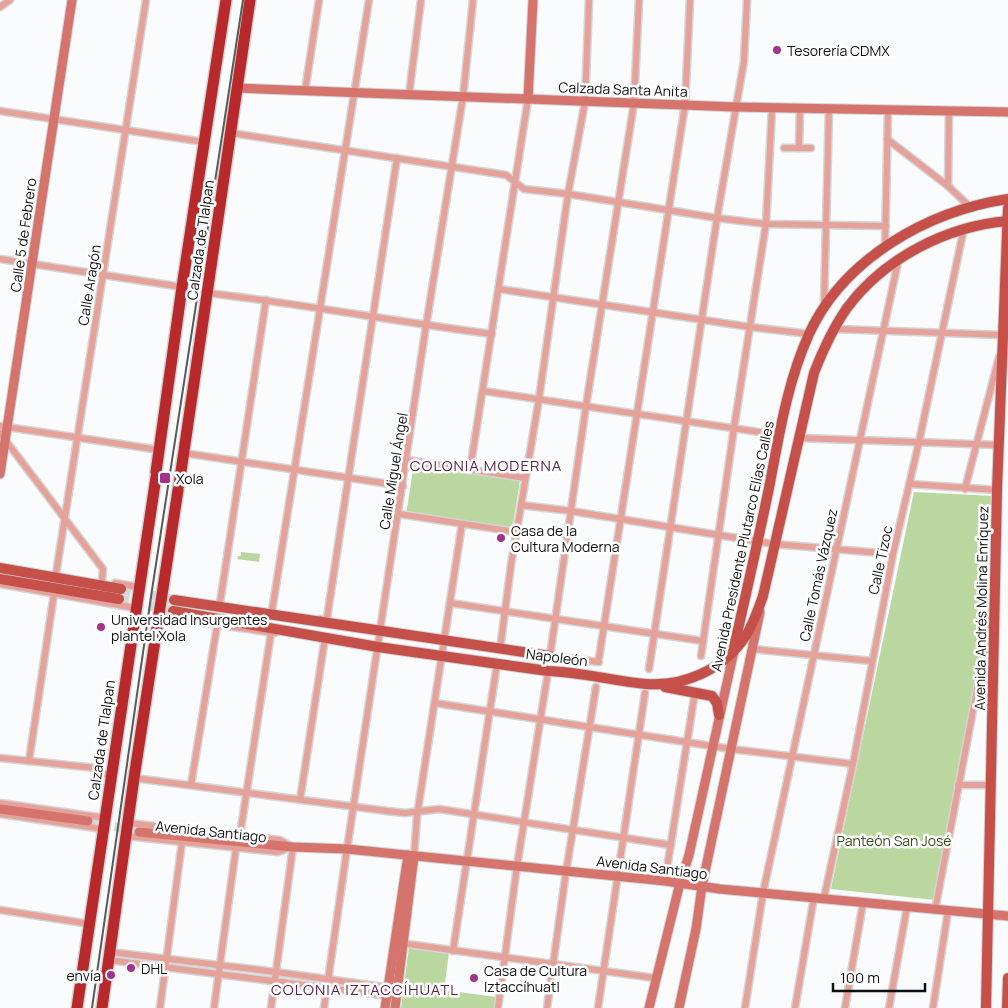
<svg xmlns="http://www.w3.org/2000/svg" width="1008" height="1008" font-family="Manrope,sans-serif">
<style>
.green{fill:#b9d79e}
.lines{fill:none;stroke-linecap:round;stroke-linejoin:round}
.secondary-tunnel{stroke:#d7d8d8;stroke-width:9;stroke-dasharray:9 4.5;stroke-linecap:butt}
.primary-tunnel{stroke:#d7d8d8;stroke-width:10;stroke-dasharray:10 5;stroke-linecap:butt}
.street-casing{stroke:#d4d5d6;stroke-width:9}
.secondary-casing{stroke:#d4d5d6;stroke-width:11}
.primary-casing{stroke:#d4d5d6;stroke-width:12}
.highway-casing{stroke:#d4d5d6;stroke-width:14}
.street{stroke:#e4a29b;stroke-width:6}
.secondary{stroke:#d4746c;stroke-width:9}
.primary{stroke:#c5504a;stroke-width:10}
.highway{stroke:#b7292b;stroke-width:11}
.rail{stroke:#5a5a5b;stroke-width:2}
.poi-dot{fill:#a4328d;stroke:#fff;stroke-width:2}
.labels{text-anchor:middle;dominant-baseline:central;stroke-width:5;stroke-linejoin:round;paint-order:stroke}
.poi-label{font-size:14px;fill:#0f0f0f;stroke:#fff;text-anchor:start}
.street-label{font-size:14px;fill:#0f0f0f;stroke:#fff}
.park-label{font-size:14px;fill:#354f16;stroke:#fff}
.neighbourhood-label{font-size:15px;letter-spacing:1px;fill:#5a224d;stroke:#fff}
</style>
<rect width="100%" height="100%" fill="#fafbfc"/>
<!-- green -->
<g class="green">
<path d="M 414,464 L 520,481 L 512,530 L 406,515 Z"/>
<path d="M 914,492 L 993,496 L 991,603 L 935,900 L 831,889 Z"/>
<path d="M 241,552 L 260,554 L 259,562 L 237,559 L 238,556 L 241,556 Z"/>
<path d="M 409,947 L 449,952 L 444,990 L 496,997 L 495,1008 L 401,1008 Z"/>
</g>
<g class="lines">
<!-- secondary-tunnel -->
<path class="secondary-tunnel" d="M 88,821 L 139,832"/>
<!-- primary-tunnel -->
<g class="primary-tunnel">
<path d="M 121,589 L 174,600"/>
<path d="M 119,599 L 173,611"/>
</g>
<!-- street casing -->
<g class="street-casing">
<g id="street">
<path d="M 0,7 L 10,0"/>
<path d="M 305,91 L 319,0"/>
<path d="M 409,95 L 421,0"/>
<path d="M 800,108 L 799,148 L 811,148"/>
<path d="M 0,111 L 204,142"/>
<path d="M 231,133 L 506,175 L 524,189 L 568,194 L 717,218 L 766,224 L 886,226"/>
<path d="M 887,139 L 948,186 L 970,207"/>
<path d="M 784,148 L 799,148"/>
<path d="M 948,186 L 949,111"/>
<path d="M 885,247 L 888,110"/>
<path d="M 0,259 L 182,287"/>
<path d="M 499,289 L 750,327 L 810,334"/>
<path d="M 207,293 C 303,304 397,322 492,334"/>
<path d="M 824,305 L 829,109"/>
<path d="M 834,329 L 1003,335"/>
<path d="M 483,391 L 779,435"/>
<path d="M 0,426 L 160,450"/>
<path d="M 0,433 L 103,569 L 102,581"/>
<path d="M 799,438 L 999,445"/>
<path d="M 184,453 L 403,486"/>
<path d="M 407,460 L 525,478"/>
<path d="M 470,470 L 528,99"/>
<path d="M 910,484 L 997,490"/>
<path d="M 965,489 L 999,357"/>
<path d="M 521,505 L 571,511 L 774,544 L 893,554"/>
<path d="M 399,514 L 517,532"/>
<path d="M 56,574 L 146,0"/>
<path d="M 115,583 L 138,587"/>
<path d="M 0,584 L 135,608"/>
<path d="M 220,603 L 266,300"/>
<path d="M 450,603 L 703,641"/>
<path d="M 272,611 L 369,0"/>
<path d="M 157,616 L 275,633"/>
<path d="M 320,619 L 326,620 L 327,618 L 397,158"/>
<path d="M 501,642 L 511,565 L 539,399 L 568,194 L 585,102 L 589,0"/>
<path d="M 753,649 L 872,661"/>
<path d="M 701,656 L 734,428 L 766,224 L 772,108"/>
<path d="M 599,658 L 685,105 L 690,0"/>
<path d="M 599,662 L 550,656 L 586,406 L 634,103 L 639,0"/>
<path d="M 649,669 L 717,218 L 744,61 L 747,0"/>
<path d="M 435,703 L 731,749 L 853,764"/>
<path d="M 0,758 L 96,768 L 110,777"/>
<path d="M 29,761 L 54,594"/>
<path d="M 134,778 L 387,811 L 405,813 L 439,809 L 671,845"/>
<path d="M 191,785 L 217,626"/>
<path d="M 958,785 L 990,785"/>
<path d="M 300,800 L 325,638"/>
<path d="M 0,803 L 105,818"/>
<path d="M 0,814 L 103,829"/>
<path d="M 128,823 L 280,840 L 289,845"/>
<path d="M 240,835 L 271,633"/>
<path d="M 126,836 L 278,852 L 289,848"/>
<path d="M 414,856 L 417,816 L 462,524"/>
<path d="M 665,881 L 695,692"/>
<path d="M 824,898 L 853,764 L 893,554 L 919,442 L 964,228"/>
<path d="M 0,910 L 90,924"/>
<path d="M 935,910 L 991,616"/>
<path d="M 400,943 L 655,978"/>
<path d="M 453,951 L 497,664"/>
<path d="M 110,952 L 276,972 L 398,989"/>
<path d="M 109,960 L 397,997"/>
<path d="M 160,1008 L 182,842"/>
<path d="M 214,1008 L 236,848"/>
<path d="M 271,1008 L 293,847"/>
<path d="M 324,1008 L 347,849 L 426,326 L 463,97 L 473,0"/>
<path d="M 498,1008 L 517,866 L 547,678"/>
<path d="M 547,1008 L 566,872 L 596,687"/>
<path d="M 598,1008 L 645,693"/>
<path d="M 745,1008 L 763,893 L 898,262"/>
<path d="M 795,1008 L 814,897"/>
<path d="M 845,1008 L 863,903"/>
<path d="M 889,1008 L 907,907"/>
<path d="M 933,1008 L 948,911"/>
</g>
</g>
<!-- secondary casing -->
<g class="secondary-casing">
<g id="secondary">
<path d="M 237,88 L 735,107 L 1008,112"/>
<path d="M 528,99 L 533,0"/>
<path d="M 0,474 L 72,0"/>
<path d="M 0,809 L 88,821"/>
<path d="M 139,832 L 293,847 L 347,849 L 665,881 L 720,889 L 1008,916"/>
<path d="M 385,1008 L 408,855"/>
<path d="M 395,1008 L 414,856"/>
<path d="M 649,1008 L 680,883 L 689,855 L 734,651"/>
<path d="M 679,1008 L 696,929 L 702,886 L 760,612"/>
</g>
</g>
<!-- primary casing -->
<g class="primary-casing">
<g id="primary">
<path d="M 0,568 L 121,589"/>
<path d="M 0,579 L 119,599"/>
<path d="M 174,600 L 550,656"/>
<path d="M 173,611 L 378,647 L 548,671 C 581,672 613,681 646,684 C 684,687 724,669 745,637 C 753,625 758,610 763,596 L 814,373 C 823,350 833,328 847,308 C 884,258 947,226 1008,221"/>
<path d="M 734,647 C 746,594 758,541 769,488 C 779,436 787,383 809,334 C 844,258 928,211 1008,199"/>
<path d="M 665,687 L 712,696 L 717,703 L 719,715"/>
<path d="M 986,1008 L 997,490 L 1008,208"/>
<path d="M 1007,1008 L 1008,978"/>
</g>
</g>
<!-- highway casing -->
<g class="highway-casing">
<g id="highway">
<path d="M 156,472 L 182,287 L 226,0"/>
<path d="M 179,485 L 250,0"/>
<path d="M 77,1008 L 156,477"/>
<path d="M 102,1008 L 134,778 L 178,490"/>
</g>
</g>
<!-- street -->
<use href="#street" class="street"/>
<!-- secondary -->
<use href="#secondary" class="secondary"/>
<!-- primary -->
<use href="#primary" class="primary"/>
<!-- highway -->
<use href="#highway" class="highway"/>
<!-- rail -->
<path class="rail" d="M 92,1008 L 152,590 L 243,0"/>
</g>
<!-- markers -->
<g class="poi-dot">
<circle cx="777" cy="50" r="5"/>
<rect x="159" y="472" width="12" height="12" rx="2.5"/>
<circle cx="501" cy="538" r="5"/>
<circle cx="101" cy="627" r="5"/>
<circle cx="131" cy="968" r="5"/>
<circle cx="111" cy="975" r="5"/>
<circle cx="474" cy="978" r="5"/>
</g>
<g class="labels">
<!-- poi labels -->
<g class="poi-label">
<text x="787" y="50">Tesorería CDMX</text>
<text x="176" y="478">Xola</text>
<text x="511" y="530">Casa de la<tspan x="511" dy="16">Cultura Moderna</tspan></text>
<text x="111" y="619">Universidad Insurgentes<tspan x="111" dy="16">plantel Xola</tspan></text>
<text x="141" y="968">DHL</text>
<text x="484" y="970">Casa de Cultura<tspan x="484" dy="16">Iztaccíhuatl</tspan></text>
<text x="101" y="975" text-anchor="end">envía</text>
</g>
<!-- street labels -->
<g class="street-label">
<text transform="translate(623 89) rotate(2)">Calzada Santa Anita</text>
<text transform="translate(23 235) rotate(-82)">Calle 5 de Febrero</text>
<text transform="translate(200 240) rotate(-82)">Calzada de Tlalpan</text>
<text transform="translate(89 285) rotate(-81)">Calle Aragón</text>
<text transform="translate(393 471) rotate(-81)">Calle Miguel Ángel</text>
<text transform="translate(742 546) rotate(-78)">Avenida Presidente Plutarco Elías Calles</text>
<text transform="translate(880 560) rotate(-78)">Calle Tizoc</text>
<text transform="translate(818 575) rotate(-78)">Calle Tomás Vázquez</text>
<text transform="translate(981 608) rotate(-89)">Avenida Andrés Molina Enríquez</text>
<text transform="translate(557 657) rotate(7)">Napoleón</text>
<text transform="translate(101 740) rotate(-82)">Calzada de Tlalpan</text>
<text transform="translate(211 831) rotate(6)">Avenida Santiago</text>
<text transform="translate(652 867) rotate(7)">Avenida Santiago</text>
</g>
<!-- park labels -->
<g class="park-label">
<text x="894" y="840">Panteón San José</text>
</g>
<!-- neighbourhood labels -->
<g class="neighbourhood-label">
<text x="486" y="465">COLONIA MODERNA</text>
<text x="365" y="989">COLONIA IZTACCÍHUATL</text>
</g>
</g>
<!-- scale -->
<path d="M833 983v8h92v-8" fill="none" stroke="#0f0f0f" stroke-width="2.5"/>
<text x="840" y="983" font-size="15" fill="#0f0f0f" stroke="#ffffff" stroke-width="4" paint-order="stroke">100 m</text>
</svg>
